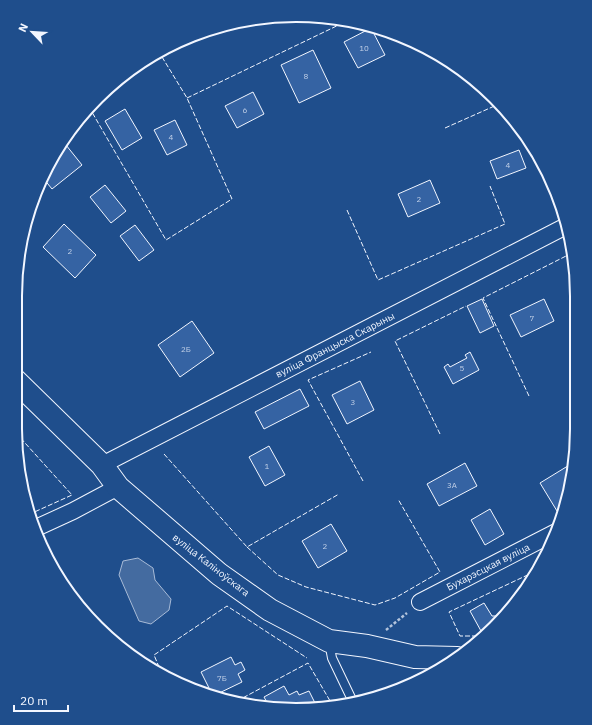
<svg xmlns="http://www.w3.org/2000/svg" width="592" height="725" font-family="'IBM Plex Sans',sans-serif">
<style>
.water{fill:#446ba0;stroke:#a8bbd7}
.building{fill:#3563a3;stroke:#f2f6ff}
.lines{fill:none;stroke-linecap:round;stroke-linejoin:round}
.service-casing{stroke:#f2f6ff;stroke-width:10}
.minor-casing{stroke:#f2f6ff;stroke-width:18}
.secondary-casing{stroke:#f2f6ff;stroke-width:24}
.path{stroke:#b3c4dc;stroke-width:2.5;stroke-dasharray:3 2;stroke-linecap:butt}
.service{stroke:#1f4e8c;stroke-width:8}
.minor{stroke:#1f4e8c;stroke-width:16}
.secondary{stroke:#1f4e8c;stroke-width:22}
.fence{stroke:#f2f6ff;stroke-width:1;stroke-dasharray:5 2;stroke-linecap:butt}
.labels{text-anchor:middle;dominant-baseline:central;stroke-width:3;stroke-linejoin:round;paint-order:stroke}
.number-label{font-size:8px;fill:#c3d1e8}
.street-label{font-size:10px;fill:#f2f6ff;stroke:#1f4e8c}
.rim{fill:none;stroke:#f2f6ff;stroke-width:2}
</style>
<rect width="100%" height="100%" fill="#1f4e8c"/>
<!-- water -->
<path class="water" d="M 138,558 L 153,568 L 155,580 L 171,599 L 169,610 L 151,624 L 139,621 L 119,575 L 123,561 Z"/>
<!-- building -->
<g class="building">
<path d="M 371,28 L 385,55 L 358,68 L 344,42 Z"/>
<path d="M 313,50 L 331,88 L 299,103 L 281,65 Z"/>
<path d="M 253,92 L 264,114 L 237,128 L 225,106 Z"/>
<path d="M 125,109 L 142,138 L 122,150 L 105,121 Z"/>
<path d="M 175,120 L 187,145 L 167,155 L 154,130 Z"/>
<path d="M 66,145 L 82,165 L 52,189 L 43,178 L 61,148 Z"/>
<path d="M 519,150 L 526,168 L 497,179 L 490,161 Z"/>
<path d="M 430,180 L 440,203 L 408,217 L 398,194 Z"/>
<path d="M 105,185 L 126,211 L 111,223 L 90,197 Z"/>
<path d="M 64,224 L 96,255 L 75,278 L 43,247 Z"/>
<path d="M 135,225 L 154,250 L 139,261 L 120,236 Z"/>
<path d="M 482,299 L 494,326 L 480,333 L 467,306 Z"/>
<path d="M 544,299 L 554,321 L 521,337 L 510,315 Z"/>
<path d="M 192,321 L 214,353 L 180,377 L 158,345 Z"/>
<path d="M 470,352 L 479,370 L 453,384 L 444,367 L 448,364 L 450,367 L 467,358 L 465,355 Z"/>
<path d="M 360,381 L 374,410 L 347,424 L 332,395 Z"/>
<path d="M 300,389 L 309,406 L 264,429 L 255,412 Z"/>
<path d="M 269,446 L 285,475 L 265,486 L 249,457 Z"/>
<path d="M 465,463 L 477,486 L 439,506 L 427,484 Z"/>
<path d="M 571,464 L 573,468 L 567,502 L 566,505 L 557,511 L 540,483 Z"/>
<path d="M 490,509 L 504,534 L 485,545 L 471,520 Z"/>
<path d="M 331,524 L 347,551 L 318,568 L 302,541 Z"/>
<path d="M 484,603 L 492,616 L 505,616 L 489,631 L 481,631 L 470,611 Z"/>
<path d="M 231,657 L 235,665 L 241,662 L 245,670 L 238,674 L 242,682 L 213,696 L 201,672 Z"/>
<path d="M 284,686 L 289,695 L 297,691 L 299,695 L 309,691 L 317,707 L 278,709 L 270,708 L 264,697 Z"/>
</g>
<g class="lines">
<!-- service casing -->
<g class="service-casing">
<path id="service" d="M 329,642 L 332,658 L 354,704"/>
</g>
<!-- minor casing -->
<g class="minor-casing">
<g id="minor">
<path d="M 102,465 L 568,225"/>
<path d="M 36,528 L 73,511 L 118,487"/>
<path d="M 420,602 L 556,532"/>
</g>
</g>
<!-- secondary casing -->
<g class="secondary-casing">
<path id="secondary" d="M 15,380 L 102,465 L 118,487 L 219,574 L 270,610 L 329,641 L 367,646 L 415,657 L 457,658"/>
</g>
<!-- path -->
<path class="path" d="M 386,630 L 407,613"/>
<!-- service -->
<use href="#service" class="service"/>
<!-- minor -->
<use href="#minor" class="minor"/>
<!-- secondary -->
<use href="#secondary" class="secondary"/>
<!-- fence -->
<g class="fence">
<path d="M 187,98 L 347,21"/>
<path d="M 89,107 L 166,240 L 232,199 L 187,98 L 159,52"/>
<path d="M 445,128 L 499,104"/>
<path d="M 347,210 L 378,280 L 505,224 L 490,186"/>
<path d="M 529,396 L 483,298 L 570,254"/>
<path d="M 16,433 L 72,495 L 30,514"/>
<path d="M 440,434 L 395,341 L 466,306"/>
<path d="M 164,454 L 247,547 L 339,494"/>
<path d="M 363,481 L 308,380 L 371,352"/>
<path d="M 247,547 L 278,575 L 306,587 L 375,605 L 395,598 L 440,572 L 398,499"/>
<path d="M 484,636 L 460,636 L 449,612 L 536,571"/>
<path d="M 162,674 L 154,655 L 227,606 L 307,658"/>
<path d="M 237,701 L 308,663 L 333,706"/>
</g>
</g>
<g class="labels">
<!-- number labels -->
<g class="number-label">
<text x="364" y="48">10</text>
<text x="306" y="76">8</text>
<text x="245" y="110">6</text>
<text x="171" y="137">4</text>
<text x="508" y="165">4</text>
<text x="419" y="199">2</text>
<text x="70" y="251">2</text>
<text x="532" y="318">7</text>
<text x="186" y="349">2Б</text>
<text x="462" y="368">5</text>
<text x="353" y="402">3</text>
<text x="267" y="466">1</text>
<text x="452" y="485">3А</text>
<text x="325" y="546">2</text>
<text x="222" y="678">7Б</text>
</g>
<!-- street labels -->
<g class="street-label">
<text transform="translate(335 345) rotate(-27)">вуліца Францыска Скарыны</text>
<text transform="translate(211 565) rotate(38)">вуліца Каліноўскага</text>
<text transform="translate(488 567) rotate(-27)">Бухарэсцкая вуліца</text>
</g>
</g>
<!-- crop -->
<path d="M0 0H592V725H0ZM296 22H296A274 274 0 0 1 570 296V429A274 274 0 0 1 296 703H296A274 274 0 0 1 22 429V296A274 274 0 0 1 296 22Z" fill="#1f4e8c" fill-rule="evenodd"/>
<path class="rim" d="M296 22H296A274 274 0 0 1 570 296V429A274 274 0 0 1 296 703H296A274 274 0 0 1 22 429V296A274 274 0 0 1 296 22Z"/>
<!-- north arrow -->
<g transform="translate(32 32) rotate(295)" stroke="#1f4e8c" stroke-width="3" paint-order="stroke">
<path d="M0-3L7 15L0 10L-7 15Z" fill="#f2f6ff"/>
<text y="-6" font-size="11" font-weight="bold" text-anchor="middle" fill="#f2f6ff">N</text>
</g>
<!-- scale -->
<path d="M14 705v6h54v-6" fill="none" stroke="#f2f6ff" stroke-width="2"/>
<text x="20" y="705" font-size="12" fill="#f2f6ff" stroke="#1f4e8c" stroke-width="3" paint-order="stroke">20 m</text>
</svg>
